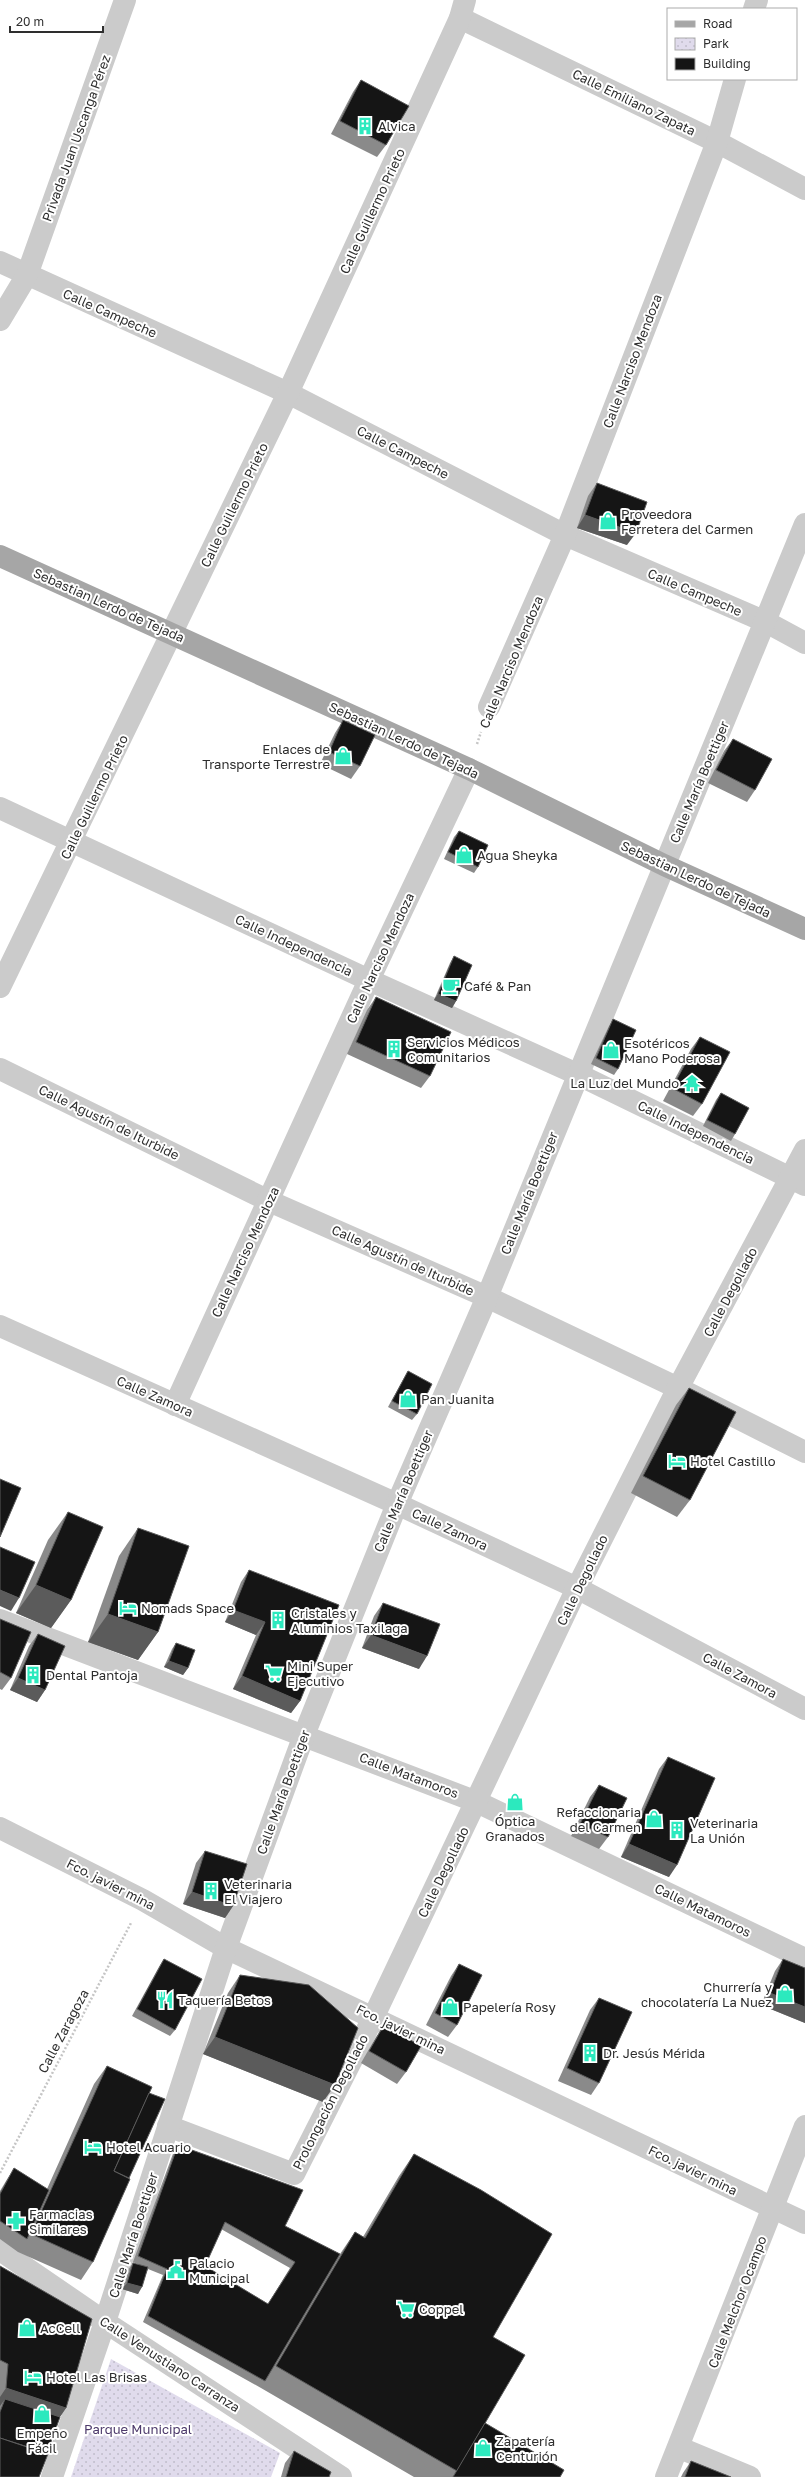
<svg xmlns="http://www.w3.org/2000/svg" width="805" height="2477" font-family="'Golos Text',sans-serif">
<style>
.park{fill:url(#park-dots)}
.lines{fill:none;stroke-linecap:round;stroke-linejoin:round}
.path{stroke:#c5c5c5;stroke-width:2.5;stroke-dasharray:2 2;stroke-linecap:butt}
.minor{stroke:#cbcbcb;stroke-width:22}
.major{stroke:#a6a6a6;stroke-width:22}
.wall{fill:#8a8a8a;fill-rule:evenodd}
.shaded-wall{fill:#5b5b5b}
.building{fill:#151515;stroke:#5b5b5b;fill-rule:evenodd}
.labels{text-anchor:middle;dominant-baseline:central;stroke-width:4;stroke-linejoin:round;paint-order:stroke}
.street-label{font-size:13px;fill:#2e2e2e;stroke:#fff}
.poi-label{font-size:13px;fill:#2e2e2e;stroke:#fff;text-anchor:start}
.park-label{font-size:13px;fill:#4d3a6b;stroke:#fff}
</style>
<defs>
<pattern id="park-dots" width="8" height="8" patternUnits="userSpaceOnUse"><rect width="8" height="8" fill="#e0dbec"/><path d="M2 2h.1M6 6h.1" fill="none" stroke="#c0bccb" stroke-width="1.8" stroke-linecap="round"/></pattern>
</defs>
<rect width="100%" height="100%" fill="#fff"/>
<!-- park -->
<path class="park" d="M 111,2359 L 280,2453 L 271,2477 L 71,2477 Z"/>
<g class="lines">
<!-- path -->
<g class="path">
<path d="M 477,744 L 481,732"/>
<path d="M 0,2173 L 131,1923"/>
</g>
<!-- minor -->
<g class="minor">
<path d="M 754,9 L 757,0"/>
<path d="M 460,18 L 717,142 L 805,189"/>
<path d="M 0,262 L 288,393 L 565,535 L 766,622 L 805,643"/>
<path d="M 0,320 L 27,275 L 125,0"/>
<path d="M 489,707 L 565,535 L 717,142 L 735,79"/>
<path d="M 0,808 L 369,980 L 577,1074 L 805,1185"/>
<path d="M 0,987 L 288,393 L 460,18 L 465,0"/>
<path d="M 0,1069 L 269,1201 L 487,1297 L 678,1388 L 805,1452"/>
<path d="M 0,1326 L 397,1504 L 577,1588 L 805,1709"/>
<path d="M 175,1405 L 369,980 L 469,769"/>
<path d="M 0,1620 L 477,1802 L 805,1959"/>
<path d="M 0,1828 L 143,1900 L 226,1948 L 805,2223"/>
<path d="M 168,2126 L 294,2174 L 374,2016 L 577,1588 L 678,1388 L 805,1150"/>
<path d="M 0,2250 L 105,2322 L 341,2477"/>
<path d="M 680,2448 L 750,2477"/>
<path d="M 52,2477 L 105,2322 L 226,1948 L 304,1735 L 397,1504 L 487,1297 L 805,524"/>
<path d="M 666,2477 L 805,2126"/>
</g>
<!-- major -->
<path class="major" d="M 0,556 L 469,769 L 664,865 L 805,929"/>
</g>
<!-- wall -->
<g class="wall">
<path d="M 361,80 L 386,145 L 377,157 L 331,134 L 353,92 Z"/>
<path d="M 597,483 L 627,545 L 577,528 L 588,496 Z"/>
<path d="M 343,720 L 360,766 L 351,779 L 320,764 L 335,733 Z"/>
<path d="M 733,739 L 755,790 L 747,802 L 708,783 L 724,751 Z"/>
<path d="M 459,831 L 478,867 L 474,873 L 444,859 L 454,837 Z"/>
<path d="M 454,956 L 456,1001 L 452,1008 L 434,1000 L 450,963 Z"/>
<path d="M 376,997 L 430,1076 L 421,1088 L 347,1054 L 367,1010 Z"/>
<path d="M 613,1019 L 618,1069 L 614,1075 L 591,1064 L 609,1026 Z"/>
<path d="M 700,1037 L 702,1104 L 693,1116 L 663,1101 L 691,1049 Z"/>
<path d="M 721,1093 L 735,1134 L 731,1141 L 703,1126 L 716,1100 Z"/>
<path d="M 408,1371 L 417,1414 L 412,1420 L 388,1407 L 404,1378 Z"/>
<path d="M 689,1388 L 690,1500 L 677,1517 L 631,1493 L 676,1405 Z"/>
<path d="M 68,1512 L 71,1600 L 51,1628 L 16,1613 L 48,1540 Z"/>
<path d="M 138,1528 L 158,1632 L 138,1660 L 88,1642 L 119,1556 Z"/>
<path d="M 249,1570 L 300,1701 L 291,1713 L 233,1689 L 256,1635 L 225,1622 L 241,1582 Z"/>
<path d="M 383,1603 L 419,1669 L 362,1648 L 374,1616 Z"/>
<path d="M 0,1619 L 11,1678 L 2,1690 L 0,1689 Z"/>
<path d="M 38,1634 L 45,1690 L 37,1702 L 10,1690 L 29,1646 Z"/>
<path d="M 176,1643 L 188,1668 L 183,1675 L 164,1667 L 172,1649 Z"/>
<path d="M 668,1757 L 669,1877 L 621,1857 L 659,1769 Z"/>
<path d="M 599,1785 L 608,1837 L 599,1849 L 571,1836 L 590,1797 Z"/>
<path d="M 205,1851 L 233,1906 L 225,1918 L 183,1904 L 196,1863 Z"/>
<path d="M 164,1959 L 175,2030 L 170,2036 L 132,2016 L 160,1965 Z"/>
<path d="M 783,1959 L 805,1968 L 805,2023 L 761,2005 L 775,1971 Z"/>
<path d="M 459,1964 L 457,2025 L 448,2037 L 426,2025 L 451,1976 Z"/>
<path d="M 240,1975 L 323,2102 L 203,2054 L 228,1993 Z"/>
<path d="M 599,1998 L 599,2083 L 591,2095 L 558,2081 L 590,2010 Z"/>
<path d="M 384,2025 L 406,2072 L 397,2084 L 361,2063 L 376,2037 Z"/>
<path d="M 107,2066 L 149,2093 L 129,2178 L 93,2262 L 81,2280 L 18,2252 L 0,2239 L 0,2191 L 6,2181 L 14,2168 L 47,2189 L 94,2084 Z"/>
<path d="M 178,2145 L 285,2226 L 340,2254 L 355,2232 L 363,2237 L 399,2176 L 414,2154 L 493,2337 L 485,2423 L 560,2477 L 414,2477 L 261,2388 L 143,2322 L 163,2275 L 148,2269 L 138,2294 L 122,2289 L 128,2270 L 133,2263 L 140,2265 L 133,2262 L 174,2151 ZM 221,2229 L 290,2268 L 268,2304 L 205,2266 Z"/>
<path d="M 0,2266 L 66,2408 L 60,2417 L 47,2453 L 0,2477 Z"/>
<path d="M 294,2451 L 329,2477 L 281,2477 L 285,2463 Z"/>
<path d="M 691,2461 L 731,2477 L 681,2477 L 683,2473 Z"/>
</g>
<!-- shaded-wall -->
<g class="shaded-wall">
<path d="M 585,515 L 636,533 L 627,545 L 577,528 Z"/>
<path d="M 438,994 L 456,1001 L 452,1008 L 434,1000 Z"/>
<path d="M 36,1585 L 71,1600 L 51,1628 L 16,1613 Z"/>
<path d="M 0,1590 L 19,1598 L 11,1611 L 0,1606 Z"/>
<path d="M 233,1610 L 265,1622 L 256,1635 L 225,1622 Z"/>
<path d="M 108,1614 L 158,1632 L 138,1660 L 88,1642 Z"/>
<path d="M 371,1635 L 427,1656 L 419,1669 L 362,1648 Z"/>
<path d="M 169,1661 L 188,1668 L 183,1675 L 164,1667 Z"/>
<path d="M 242,1676 L 300,1701 L 291,1713 L 233,1689 Z"/>
<path d="M 18,1678 L 45,1690 L 37,1702 L 10,1690 Z"/>
<path d="M 629,1844 L 677,1865 L 669,1877 L 621,1857 Z"/>
<path d="M 192,1892 L 233,1906 L 225,1918 L 183,1904 Z"/>
<path d="M 770,1993 L 805,2007 L 805,2023 L 761,2005 Z"/>
<path d="M 215,2037 L 335,2085 L 323,2102 L 203,2054 Z"/>
<path d="M 127,2283 L 142,2287 L 138,2294 L 122,2289 Z"/>
<path d="M 6,2388 L 66,2408 L 51,2430 L 5,2399 L 0,2406 L 0,2397 Z"/>
</g>
<!-- building -->
<g class="building">
<path d="M 361,80 L 409,106 L 386,145 L 340,121 Z"/>
<path d="M 597,483 L 647,502 L 636,533 L 585,515 Z"/>
<path d="M 343,720 L 375,735 L 360,766 L 329,752 Z"/>
<path d="M 733,739 L 772,759 L 755,790 L 716,770 Z"/>
<path d="M 459,831 L 488,845 L 478,867 L 448,852 Z"/>
<path d="M 454,956 L 472,965 L 456,1001 L 438,994 Z"/>
<path d="M 376,997 L 451,1032 L 430,1076 L 356,1042 Z"/>
<path d="M 613,1019 L 636,1030 L 618,1069 L 596,1058 Z"/>
<path d="M 700,1037 L 730,1052 L 702,1104 L 672,1088 Z"/>
<path d="M 721,1093 L 749,1108 L 735,1134 L 707,1120 Z"/>
<path d="M 408,1371 L 432,1384 L 417,1414 L 392,1401 Z"/>
<path d="M 689,1388 L 736,1412 L 690,1500 L 643,1476 Z"/>
<path d="M 0,1479 L 21,1488 L 0,1537 Z"/>
<path d="M 68,1512 L 103,1527 L 71,1600 L 36,1585 Z"/>
<path d="M 138,1528 L 189,1546 L 158,1632 L 108,1614 Z"/>
<path d="M 0,1547 L 35,1562 L 19,1598 L 0,1590 Z"/>
<path d="M 249,1570 L 339,1605 L 300,1701 L 242,1676 L 265,1622 L 233,1610 Z"/>
<path d="M 383,1603 L 440,1624 L 427,1656 L 371,1635 Z"/>
<path d="M 0,1619 L 31,1632 L 11,1678 L 0,1672 Z"/>
<path d="M 38,1634 L 65,1646 L 45,1690 L 18,1678 Z"/>
<path d="M 176,1643 L 195,1650 L 188,1668 L 169,1661 Z"/>
<path d="M 668,1757 L 715,1778 L 677,1865 L 629,1844 Z"/>
<path d="M 599,1785 L 627,1798 L 608,1837 L 580,1824 Z"/>
<path d="M 205,1851 L 247,1864 L 233,1906 L 192,1892 Z"/>
<path d="M 164,1959 L 202,1979 L 175,2030 L 137,2009 Z"/>
<path d="M 783,1959 L 805,1968 L 805,2007 L 770,1993 Z"/>
<path d="M 459,1964 L 482,1975 L 457,2025 L 435,2013 Z"/>
<path d="M 240,1975 L 309,1985 L 358,2028 L 335,2085 L 215,2037 Z"/>
<path d="M 599,1998 L 632,2012 L 599,2083 L 567,2068 Z"/>
<path d="M 384,2025 L 421,2046 L 406,2072 L 369,2051 Z"/>
<path d="M 107,2066 L 152,2087 L 114,2171 L 130,2179 L 93,2262 L 31,2234 Z"/>
<path d="M 149,2093 L 165,2099 L 129,2178 L 114,2171 Z"/>
<path d="M 178,2145 L 303,2190 L 285,2226 L 340,2254 L 265,2381 L 148,2316 L 167,2269 L 138,2256 ZM 225,2222 L 295,2262 L 268,2304 L 205,2266 Z"/>
<path d="M 414,2154 L 481,2190 L 552,2234 L 493,2337 L 525,2355 L 457,2471 L 276,2366 L 355,2232 L 365,2238 Z"/>
<path d="M 14,2168 L 49,2190 L 27,2239 L 0,2221 L 0,2194 Z"/>
<path d="M 133,2263 L 148,2267 L 142,2287 L 127,2283 Z"/>
<path d="M 0,2266 L 92,2319 L 66,2408 L 6,2388 L 8,2364 L 0,2360 Z"/>
<path d="M 5,2399 L 60,2417 L 47,2453 L 0,2438 L 0,2412 Z"/>
<path d="M 485,2423 L 564,2470 L 560,2477 L 453,2477 Z"/>
<path d="M 0,2438 L 48,2454 L 39,2477 L 0,2477 Z"/>
<path d="M 294,2451 L 331,2472 L 329,2477 L 286,2477 Z"/>
<path d="M 691,2461 L 731,2477 L 685,2477 Z"/>
</g>
<!-- icons -->
<defs>
<g id="building-bare" transform="scale(1.38)"><path d="M-4-6H4V6H1V3H-1V6H-4ZM-2.5-4.3h1.7v1.8h-1.7ZM.8-4.3h1.7v1.8H.8ZM-2.5-1h1.7V.8h-1.7ZM.8-1h1.7V.8H.8Z" fill="#2ce9be" stroke="#fff" stroke-width="2.5" paint-order="stroke"/></g>
<g id="shop-bare" transform="scale(1.38)"><path d="M-5-2.5h2.3a2.7 3.5 0 0 1 5.4 0H5L5.5 6h-11ZM-1.5-2.5h3a1.5 2.3 0 0 0-3 0Z" fill="#2ce9be" stroke="#fff" stroke-width="2.5" paint-order="stroke"/></g>
<g id="cafe-bare" transform="scale(1.38)"><path d="M-5.5-4.5H6V0H3Q3 3.5 0 3.5H-2.5Q-5.5 3.5-5.5 0ZM3-3.2v2h1.7v-2ZM-6 4.5H4V6H-6Z" fill="#2ce9be" stroke="#fff" stroke-width="2.5" paint-order="stroke"/></g>
<g id="temple-bare" transform="scale(1.38)"><path d="M0-6L5-2H3V0L6.5 2.5H4V6H1.5V3h-3V6H-4V2.5H-6.5L-3 0V-2H-5Z" fill="#2ce9be" stroke="#fff" stroke-width="2.5" paint-order="stroke"/></g>
<g id="hotel-bare" transform="scale(1.38)"><path d="M-6-4.5h1.5V1H6V5H4.5V3h-9V5H-6ZM-4 0a1.8 1.8 0 1 1 3.6 0ZM.5 0V-2.5h3Q6-2.5 6 0Z" fill="#2ce9be" stroke="#fff" stroke-width="2.5" paint-order="stroke"/></g>
<g id="supermarket-bare" transform="scale(1.38)"><path d="M-6-5.5h2.5l.6 2H6L4.5 2H-2.5L-4.4-4H-6ZM-1.5 3.2a1.3 1.3 0 1 0 .1 0ZM3 3.2a1.3 1.3 0 1 0 .1 0Z" fill="#2ce9be" stroke="#fff" stroke-width="2.5" paint-order="stroke"/></g>
<g id="restaurant-bare" transform="scale(1.38)"><path d="M-5-6h1v4h1v-4h1v4h1v-4h1v5L-1.5 .5V6h-2V.5L-5-1ZM5-6V6H3V1.5H1.5Q1.5-4 5-6Z" fill="#2ce9be" stroke="#fff" stroke-width="2.5" paint-order="stroke"/></g>
<g id="pharmacy-bare" transform="scale(1.38)"><path d="M-2-6h4v4h4v4h-4v4h-4v-4h-4v-4h4Z" fill="#2ce9be" stroke="#fff" stroke-width="2.5" paint-order="stroke"/></g>
<g id="civic-bare" transform="scale(1.38)"><path d="M-.6-6.5H3V-4.5H.6V-3L4-1V1h2V6H-6V1h2V-1L-.6-3ZM-1.2 2.5V6h2.4V2.5Z" fill="#2ce9be" stroke="#fff" stroke-width="2.5" paint-order="stroke"/></g>
</defs>
<g fill-rule="evenodd">
<use href="#building-bare" x="365" y="126"/>
<use href="#shop-bare" x="608" y="521"/>
<use href="#shop-bare" x="343" y="756"/>
<use href="#shop-bare" x="464" y="855"/>
<use href="#cafe-bare" x="451" y="986"/>
<use href="#building-bare" x="394" y="1049"/>
<use href="#shop-bare" x="611" y="1050"/>
<use href="#temple-bare" x="692" y="1083"/>
<use href="#shop-bare" x="408" y="1399"/>
<use href="#hotel-bare" x="677" y="1461"/>
<use href="#hotel-bare" x="128" y="1608"/>
<use href="#building-bare" x="278" y="1620"/>
<use href="#supermarket-bare" x="274" y="1673"/>
<use href="#building-bare" x="33" y="1675"/>
<use href="#shop-bare" x="515" y="1802"/>
<use href="#shop-bare" x="654" y="1819"/>
<use href="#building-bare" x="677" y="1830"/>
<use href="#building-bare" x="211" y="1891"/>
<use href="#shop-bare" x="785" y="1994"/>
<use href="#restaurant-bare" x="165" y="2000"/>
<use href="#shop-bare" x="450" y="2007"/>
<use href="#building-bare" x="590" y="2053"/>
<use href="#hotel-bare" x="93" y="2147"/>
<use href="#pharmacy-bare" x="16" y="2221"/>
<use href="#civic-bare" x="176" y="2270"/>
<use href="#supermarket-bare" x="406" y="2309"/>
<use href="#shop-bare" x="27" y="2328"/>
<use href="#hotel-bare" x="33" y="2377"/>
<use href="#shop-bare" x="42" y="2414"/>
<use href="#shop-bare" x="483" y="2448"/>
</g>
<g class="labels">
<!-- street labels -->
<g class="street-label">
<text transform="translate(634 102) rotate(26)">Calle Emiliano Zapata</text>
<text transform="translate(76 138) rotate(-70)">Privada Juan Uscanga Pérez</text>
<text transform="translate(372 211) rotate(-65)">Calle Guillermo Prieto</text>
<text transform="translate(110 313) rotate(24)">Calle Campeche</text>
<text transform="translate(632 361) rotate(-69)">Calle Narciso Mendoza</text>
<text transform="translate(403 452) rotate(27)">Calle Campeche</text>
<text transform="translate(234 505) rotate(-64)">Calle Guillermo Prieto</text>
<text transform="translate(695 592) rotate(23)">Calle Campeche</text>
<text transform="translate(109 605) rotate(24)">Sebastian Lerdo de Tejada</text>
<text transform="translate(511 662) rotate(-67)">Calle Narciso Mendoza</text>
<text transform="translate(404 740) rotate(25)">Sebastian Lerdo de Tejada</text>
<text transform="translate(699 782) rotate(-67)">Calle María Boettiger</text>
<text transform="translate(94 797) rotate(-64)">Calle Guillermo Prieto</text>
<text transform="translate(696 879) rotate(25)">Sebastian Lerdo de Tejada</text>
<text transform="translate(294 945) rotate(25)">Calle Independencia</text>
<text transform="translate(380 958) rotate(-65)">Calle Narciso Mendoza</text>
<text transform="translate(109 1122) rotate(26)">Calle Agustín de Iturbide</text>
<text transform="translate(696 1132) rotate(26)">Calle Independencia</text>
<text transform="translate(529 1193) rotate(-68)">Calle María Boettiger</text>
<text transform="translate(245 1252) rotate(-65)">Calle Narciso Mendoza</text>
<text transform="translate(403 1260) rotate(24)">Calle Agustín de Iturbide</text>
<text transform="translate(730 1292) rotate(-62)">Calle Degollado</text>
<text transform="translate(155 1396) rotate(24)">Calle Zamora</text>
<text transform="translate(403 1491) rotate(-67)">Calle María Boettiger</text>
<text transform="translate(450 1529) rotate(25)">Calle Zamora</text>
<text transform="translate(582 1580) rotate(-64)">Calle Degollado</text>
<text transform="translate(740 1675) rotate(28)">Calle Zamora</text>
<text transform="translate(409 1775) rotate(21)">Calle Matamoros</text>
<text transform="translate(283 1792) rotate(-70)">Calle María Boettiger</text>
<text transform="translate(443 1872) rotate(-64)">Calle Degollado</text>
<text transform="translate(111 1884) rotate(27)">Fco. javier mina</text>
<text transform="translate(703 1910) rotate(26)">Calle Matamoros</text>
<text transform="translate(401 2029) rotate(26)">Fco. javier mina</text>
<text transform="translate(63 2031) rotate(-62)">Calle Zaragoza</text>
<text transform="translate(330 2102) rotate(-63)">Prolongación Degollado</text>
<text transform="translate(693 2170) rotate(26)">Fco. javier mina</text>
<text transform="translate(133 2235) rotate(-72)">Calle María Boettiger</text>
<text transform="translate(737 2302) rotate(-69)">Calle Melchor Ocampo</text>
<text transform="translate(170 2364) rotate(33)">Calle Venustiano Carranza</text>
</g>
<!-- poi labels -->
<g class="poi-label">
<text x="378" y="126">Alvica</text>
<text x="621" y="514">Proveedora<tspan x="621" dy="15">Ferretera del Carmen</tspan></text>
<text x="330" y="749" text-anchor="end">Enlaces de<tspan x="330" dy="15">Transporte Terrestre</tspan></text>
<text x="477" y="855">Agua Sheyka</text>
<text x="464" y="986">Café &amp; Pan</text>
<text x="407" y="1042">Servicios Médicos<tspan x="407" dy="15">Comunitarios</tspan></text>
<text x="624" y="1043">Esotéricos<tspan x="624" dy="15">Mano Poderosa</tspan></text>
<text x="679" y="1083" text-anchor="end">La Luz del Mundo</text>
<text x="421" y="1399">Pan Juanita</text>
<text x="690" y="1461">Hotel Castillo</text>
<text x="141" y="1608">Nomads Space</text>
<text x="291" y="1613">Cristales y<tspan x="291" dy="15">Aluminios Taxilaga</tspan></text>
<text x="287" y="1666">Mini Super<tspan x="287" dy="15">Ejecutivo</tspan></text>
<text x="46" y="1675">Dental Pantoja</text>
<text x="641" y="1812" text-anchor="end">Refaccionaria<tspan x="641" dy="15">del Carmen</tspan></text>
<text x="515" y="1821" text-anchor="middle">Óptica<tspan x="515" dy="15">Granados</tspan></text>
<text x="690" y="1823">Veterinaria<tspan x="690" dy="15">La Unión</tspan></text>
<text x="224" y="1884">Veterinaria<tspan x="224" dy="15">El Viajero</tspan></text>
<text x="772" y="1987" text-anchor="end">Churrería y<tspan x="772" dy="15">chocolatería La Nuez</tspan></text>
<text x="178" y="2000">Taquería Betos</text>
<text x="463" y="2007">Papelería Rosy</text>
<text x="603" y="2053">Dr. Jesús Mérida</text>
<text x="106" y="2147">Hotel Acuario</text>
<text x="29" y="2214">Farmacias<tspan x="29" dy="15">Similares</tspan></text>
<text x="189" y="2263">Palacio<tspan x="189" dy="15">Municipal</tspan></text>
<text x="419" y="2309">Coppel</text>
<text x="40" y="2328">AcCell</text>
<text x="46" y="2377">Hotel Las Brisas</text>
<text x="42" y="2433" text-anchor="middle">Empeño<tspan x="42" dy="15">Fácil</tspan></text>
<text x="496" y="2441">Zapatería<tspan x="496" dy="15">Centurión</tspan></text>
</g>
<!-- park labels -->
<g class="park-label">
<text x="138" y="2429">Parque Municipal</text>
</g>
</g>
<!-- legend -->
<rect x="667" y="8" width="130" height="72" fill="#ffffff" stroke="#ababab"/>
<rect x="675" y="21" width="20" height="6" fill="#a6a6a6" stroke="#ababab"/>
<text x="703" y="28" font-size="12" fill="#2e2e2e">Road</text>
<rect x="675" y="38" width="20" height="12" fill="url(#park-dots)" stroke="#ababab"/>
<text x="703" y="48" font-size="12" fill="#2e2e2e">Park</text>
<rect x="675" y="58" width="20" height="12" fill="#151515" stroke="#ababab"/>
<text x="703" y="68" font-size="12" fill="#2e2e2e">Building</text>
<!-- scale -->
<path d="M10 26v6h93v-6" fill="none" stroke="#2e2e2e" stroke-width="2"/>
<text x="16" y="26" font-size="12" fill="#2e2e2e" stroke="#ffffff" stroke-width="3" paint-order="stroke">20 m</text>
</svg>
